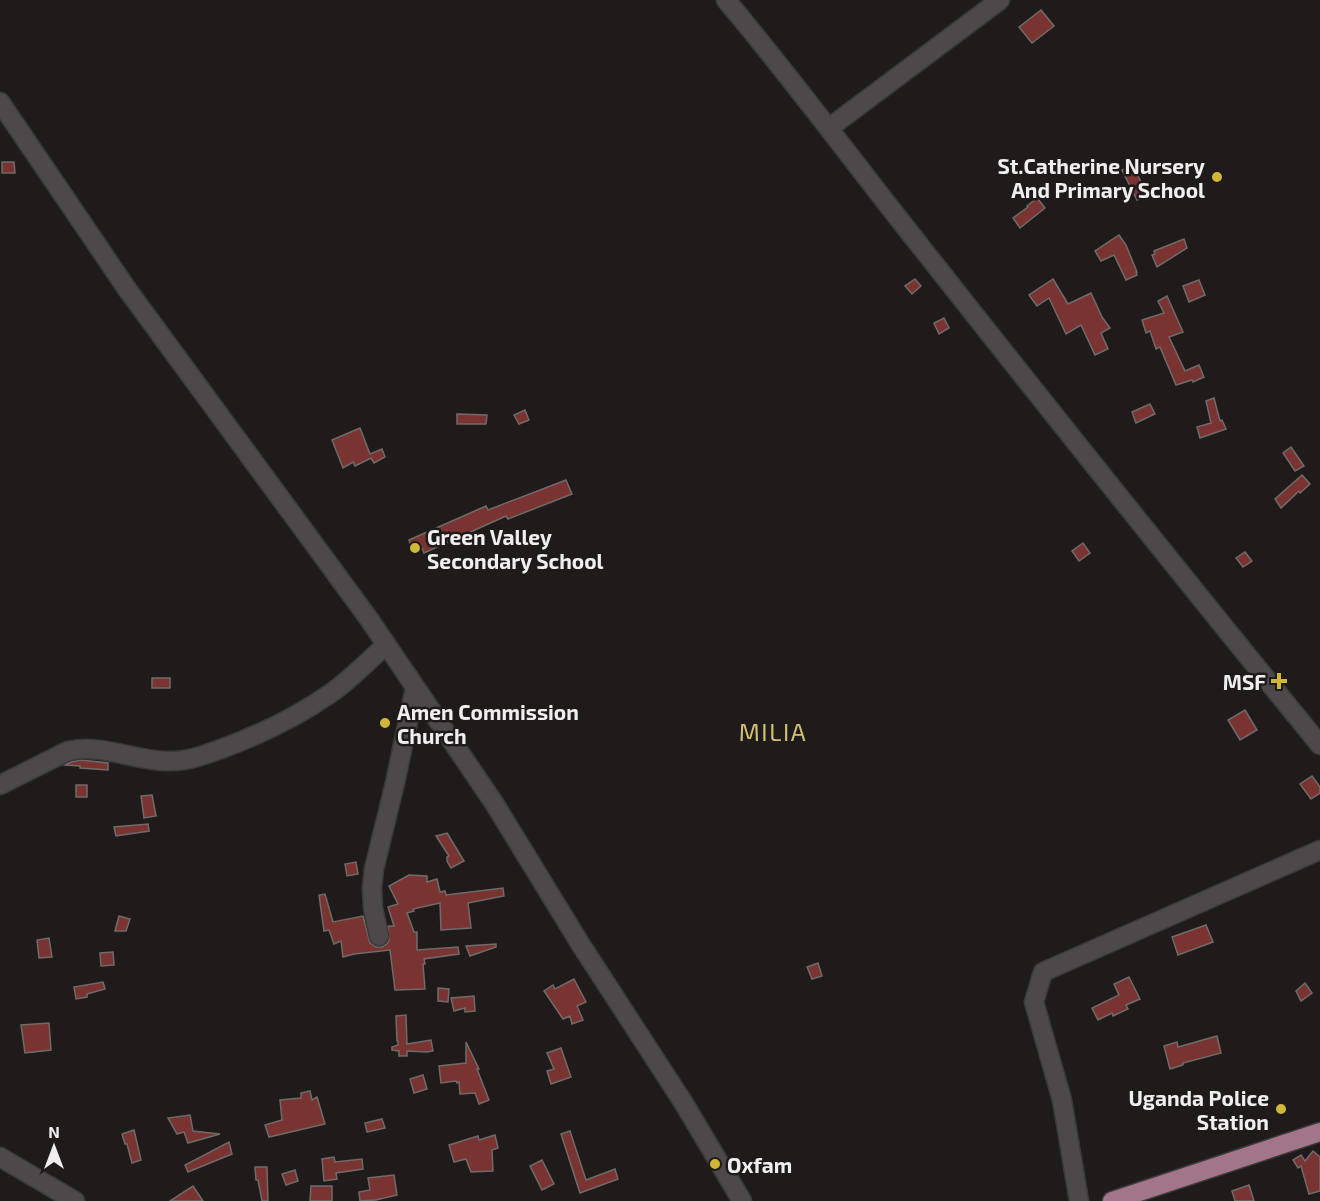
<svg xmlns="http://www.w3.org/2000/svg" width="1320" height="1201" font-family="'Exo 2',sans-serif">
<style>
.building{fill:#793431;stroke:#706b6a;stroke-width:1.5}
.lines{fill:none;stroke-linecap:round;stroke-linejoin:round}
.minor-casing{stroke:#3c3939;stroke-width:21}
.major-casing{stroke:#3c3939;stroke-width:21}
.minor{stroke:#4d4849;stroke-width:18}
.major{stroke:#a2758b;stroke-width:18}
.poi-dot{fill:#d1b736;stroke:#1f1b1b;stroke-width:2}
.labels{text-anchor:middle;dominant-baseline:central;stroke-width:5;stroke-linejoin:round;paint-order:stroke}
.poi-label{font-size:21px;font-weight:bold;fill:#f1eeef;stroke:#1f1b1b;text-anchor:end}
.quarter-label{font-size:24px;letter-spacing:1.5px;fill:#d2c174;stroke:#1f1b1b}
</style>
<rect width="100%" height="100%" fill="#1f1b1b"/>
<!-- building -->
<g class="building">
<path d="M 1041,10 L 1054,26 L 1032,43 L 1019,27 Z"/>
<path d="M 2,162 L 14,162 L 15,173 L 2,173 Z"/>
<path d="M 1132,165 L 1148,195 L 1137,200 L 1122,170 Z"/>
<path d="M 1037,198 L 1045,208 L 1020,228 L 1013,218 L 1028,207 L 1027,206 Z"/>
<path d="M 1119,235 L 1126,245 L 1137,272 L 1136,272 L 1137,275 L 1126,280 L 1114,255 L 1101,261 L 1095,251 Z"/>
<path d="M 1184,239 L 1187,248 L 1157,267 L 1152,255 L 1155,254 L 1154,251 Z"/>
<path d="M 915,279 L 921,286 L 912,294 L 905,286 Z"/>
<path d="M 1053,279 L 1068,304 L 1091,293 L 1102,317 L 1110,328 L 1101,333 L 1108,349 L 1095,355 L 1081,325 L 1066,334 L 1049,298 L 1037,306 L 1029,295 Z"/>
<path d="M 1199,280 L 1205,295 L 1189,302 L 1183,286 Z"/>
<path d="M 1167,296 L 1183,332 L 1169,337 L 1185,371 L 1199,365 L 1204,377 L 1193,382 L 1192,380 L 1176,385 L 1160,347 L 1156,349 L 1150,331 L 1146,333 L 1142,320 L 1164,313 L 1158,301 Z"/>
<path d="M 944,318 L 949,328 L 939,334 L 934,323 Z"/>
<path d="M 1214,398 L 1220,421 L 1222,420 L 1226,429 L 1200,438 L 1197,427 L 1211,423 L 1206,401 Z"/>
<path d="M 1150,404 L 1155,414 L 1136,423 L 1132,412 Z"/>
<path d="M 525,410 L 529,420 L 519,424 L 514,415 Z"/>
<path d="M 457,414 L 487,415 L 486,424 L 457,424 Z"/>
<path d="M 360,428 L 370,454 L 382,449 L 385,457 L 374,463 L 371,458 L 355,466 L 353,462 L 343,468 L 332,440 Z"/>
<path d="M 1291,447 L 1304,466 L 1295,471 L 1283,453 Z"/>
<path d="M 1302,475 L 1310,484 L 1300,493 L 1299,491 L 1281,508 L 1275,499 Z"/>
<path d="M 566,480 L 572,494 L 508,519 L 506,516 L 424,553 L 422,548 L 413,552 L 409,540 L 486,506 L 488,510 Z"/>
<path d="M 1083,543 L 1090,553 L 1079,561 L 1072,551 Z"/>
<path d="M 1245,552 L 1252,561 L 1243,567 L 1236,558 Z"/>
<rect x="152" y="678" width="18" height="10"/>
<path d="M 1245,710 L 1257,730 L 1240,740 L 1228,720 Z"/>
<path d="M 81,760 L 108,763 L 108,770 L 80,768 L 80,766 L 65,765 L 71,762 Z"/>
<path d="M 1312,776 L 1320,787 L 1320,793 L 1311,799 L 1300,784 Z"/>
<rect x="76" y="785" width="11" height="12"/>
<path d="M 152,795 L 156,816 L 144,818 L 141,796 Z"/>
<path d="M 148,824 L 149,831 L 116,836 L 114,827 Z"/>
<path d="M 447,833 L 464,861 L 451,868 L 447,861 L 447,857 L 449,856 L 436,836 Z"/>
<path d="M 356,862 L 358,874 L 347,876 L 345,864 Z"/>
<path d="M 409,875 L 427,876 L 427,882 L 437,879 L 440,892 L 445,891 L 446,895 L 503,888 L 504,896 L 468,903 L 471,928 L 441,930 L 440,903 L 413,909 L 414,911 L 407,913 L 414,932 L 417,932 L 417,950 L 458,947 L 459,954 L 424,959 L 425,964 L 423,964 L 425,989 L 395,990 L 390,950 L 354,954 L 343,957 L 341,941 L 334,944 L 329,930 L 324,931 L 319,895 L 325,894 L 333,922 L 363,916 L 370,943 L 376,947 L 382,947 L 387,944 L 389,940 L 388,926 L 394,926 L 388,907 L 398,904 L 389,886 Z"/>
<path d="M 119,916 L 130,919 L 126,931 L 115,931 Z"/>
<path d="M 1206,925 L 1213,942 L 1178,955 L 1172,937 Z"/>
<path d="M 49,938 L 52,957 L 39,958 L 37,940 Z"/>
<path d="M 496,944 L 496,947 L 470,956 L 466,946 Z"/>
<path d="M 113,952 L 114,965 L 101,966 L 100,953 Z"/>
<path d="M 818,963 L 822,976 L 812,979 L 807,967 Z"/>
<path d="M 1129,977 L 1140,999 L 1126,1005 L 1128,1009 L 1113,1016 L 1112,1013 L 1098,1020 L 1092,1008 L 1119,995 L 1114,984 Z"/>
<path d="M 574,979 L 586,1002 L 577,1006 L 583,1020 L 572,1024 L 570,1016 L 563,1019 L 544,991 L 553,985 L 555,989 Z"/>
<path d="M 103,982 L 105,989 L 87,994 L 87,997 L 76,999 L 74,987 Z"/>
<path d="M 1305,983 L 1312,993 L 1301,1001 L 1296,991 Z"/>
<path d="M 438,988 L 449,989 L 448,1002 L 438,1001 Z"/>
<path d="M 474,996 L 475,1011 L 465,1012 L 465,1008 L 454,1011 L 451,998 Z"/>
<path d="M 406,1015 L 407,1044 L 431,1040 L 433,1051 L 427,1052 L 407,1051 L 407,1056 L 399,1056 L 399,1051 L 392,1050 L 392,1047 L 398,1045 L 398,1041 L 397,1041 L 396,1016 Z"/>
<path d="M 49,1023 L 51,1050 L 25,1053 L 21,1025 Z"/>
<path d="M 1217,1036 L 1221,1053 L 1183,1063 L 1183,1065 L 1170,1069 L 1164,1046 L 1177,1042 L 1178,1047 Z"/>
<path d="M 466,1042 L 479,1069 L 477,1069 L 489,1100 L 479,1104 L 475,1093 L 460,1094 L 459,1082 L 457,1083 L 456,1081 L 441,1083 L 439,1066 L 466,1063 Z"/>
<path d="M 561,1048 L 571,1077 L 551,1084 L 547,1071 L 554,1069 L 547,1053 Z"/>
<path d="M 423,1075 L 427,1089 L 414,1093 L 410,1079 Z"/>
<path d="M 310,1091 L 312,1100 L 317,1097 L 325,1124 L 269,1137 L 265,1125 L 282,1120 L 280,1100 L 301,1098 L 301,1093 Z"/>
<path d="M 190,1115 L 193,1131 L 220,1134 L 188,1143 L 184,1132 L 177,1134 L 168,1118 Z"/>
<path d="M 382,1119 L 385,1128 L 367,1132 L 365,1123 Z"/>
<path d="M 134,1130 L 141,1160 L 132,1163 L 127,1144 L 125,1144 L 122,1134 Z"/>
<path d="M 570,1131 L 586,1180 L 615,1169 L 618,1179 L 580,1193 L 561,1134 Z"/>
<path d="M 495,1135 L 498,1148 L 492,1150 L 493,1171 L 471,1172 L 466,1159 L 454,1162 L 449,1145 L 478,1136 L 479,1140 Z"/>
<path d="M 229,1142 L 232,1154 L 188,1172 L 185,1165 Z"/>
<path d="M 1313,1151 L 1320,1157 L 1320,1191 L 1309,1194 L 1301,1166 L 1298,1168 L 1293,1160 L 1301,1155 L 1305,1161 Z"/>
<path d="M 334,1157 L 335,1162 L 362,1159 L 363,1169 L 336,1173 L 337,1179 L 324,1181 L 322,1159 Z"/>
<path d="M 542,1160 L 554,1184 L 542,1190 L 530,1166 Z"/>
<path d="M 255,1167 L 267,1167 L 268,1201 L 262,1201 L 258,1180 L 256,1180 Z"/>
<path d="M 295,1170 L 298,1181 L 286,1185 L 282,1174 Z"/>
<path d="M 394,1175 L 397,1195 L 376,1200 L 360,1201 L 359,1192 L 370,1190 L 368,1178 Z"/>
<path d="M 1249,1185 L 1254,1201 L 1235,1201 L 1232,1191 Z"/>
<path d="M 193,1186 L 203,1201 L 170,1201 Z"/>
<path d="M 311,1186 L 332,1186 L 332,1201 L 310,1201 Z"/>
</g>
<g class="lines">
<!-- minor casing -->
<g class="minor-casing">
<g id="minor">
<path d="M 726,0 C 795,82 858,168 925,252 C 1055,417 1187,582 1320,745"/>
<path d="M 0,102 L 127,289 L 369,619 L 494,803 L 581,945 L 683,1102 L 742,1201"/>
<path d="M 829,128 L 1000,0"/>
<path d="M 0,785 L 68,751 C 101,743 134,761 168,761 C 186,762 204,755 221,749 C 259,735 297,717 331,693 C 351,679 368,661 386,645"/>
<path d="M 379,936 L 373,908 L 372,888 L 374,869 L 395,783 L 415,688"/>
<path d="M 0,1157 L 75,1201"/>
<path d="M 1079,1201 L 1062,1100 L 1034,1002 L 1043,972 L 1320,850"/>
</g>
</g>
<!-- major casing -->
<g class="major-casing">
<path id="major" d="M 1112,1201 L 1320,1132"/>
</g>
<!-- minor -->
<use href="#minor" class="minor"/>
<!-- major -->
<use href="#major" class="major"/>
</g>
<!-- markers -->
<g class="poi-dot">
<circle cx="1217" cy="177" r="6"/>
<circle cx="415" cy="548" r="6"/>
<path d="M1276 672h6v6h6v6h-6v6h-6v-6h-6v-6h6z"/>
<circle cx="385" cy="723" r="6"/>
<circle cx="1281" cy="1109" r="6"/>
<circle cx="715" cy="1164" r="6"/>
</g>
<g class="labels">
<!-- poi labels -->
<g class="poi-label">
<text x="1205" y="165">St.Catherine Nursery<tspan x="1205" dy="24">And Primary School</tspan></text>
<text x="427" y="536" text-anchor="start">Green Valley<tspan x="427" dy="24">Secondary School</tspan></text>
<text x="1266" y="681">MSF</text>
<text x="397" y="711" text-anchor="start">Amen Commission<tspan x="397" dy="24">Church</tspan></text>
<text x="1269" y="1097">Uganda Police<tspan x="1269" dy="24">Station</tspan></text>
<text x="727" y="1164" text-anchor="start">Oxfam</text>
</g>
<!-- quarter labels -->
<g class="quarter-label">
<text x="773" y="731">MILIA</text>
</g>
</g>
<!-- north arrow -->
<g transform="translate(54 1147)" stroke="#1f1b1b" stroke-width="4.5" paint-order="stroke">
<path d="M0-4.5L10 22L0 15L-10 22Z" fill="#f1eeef"/>
<text y="-9" font-size="16" font-weight="bold" text-anchor="middle" fill="#f1eeef">N</text>
</g>
</svg>
